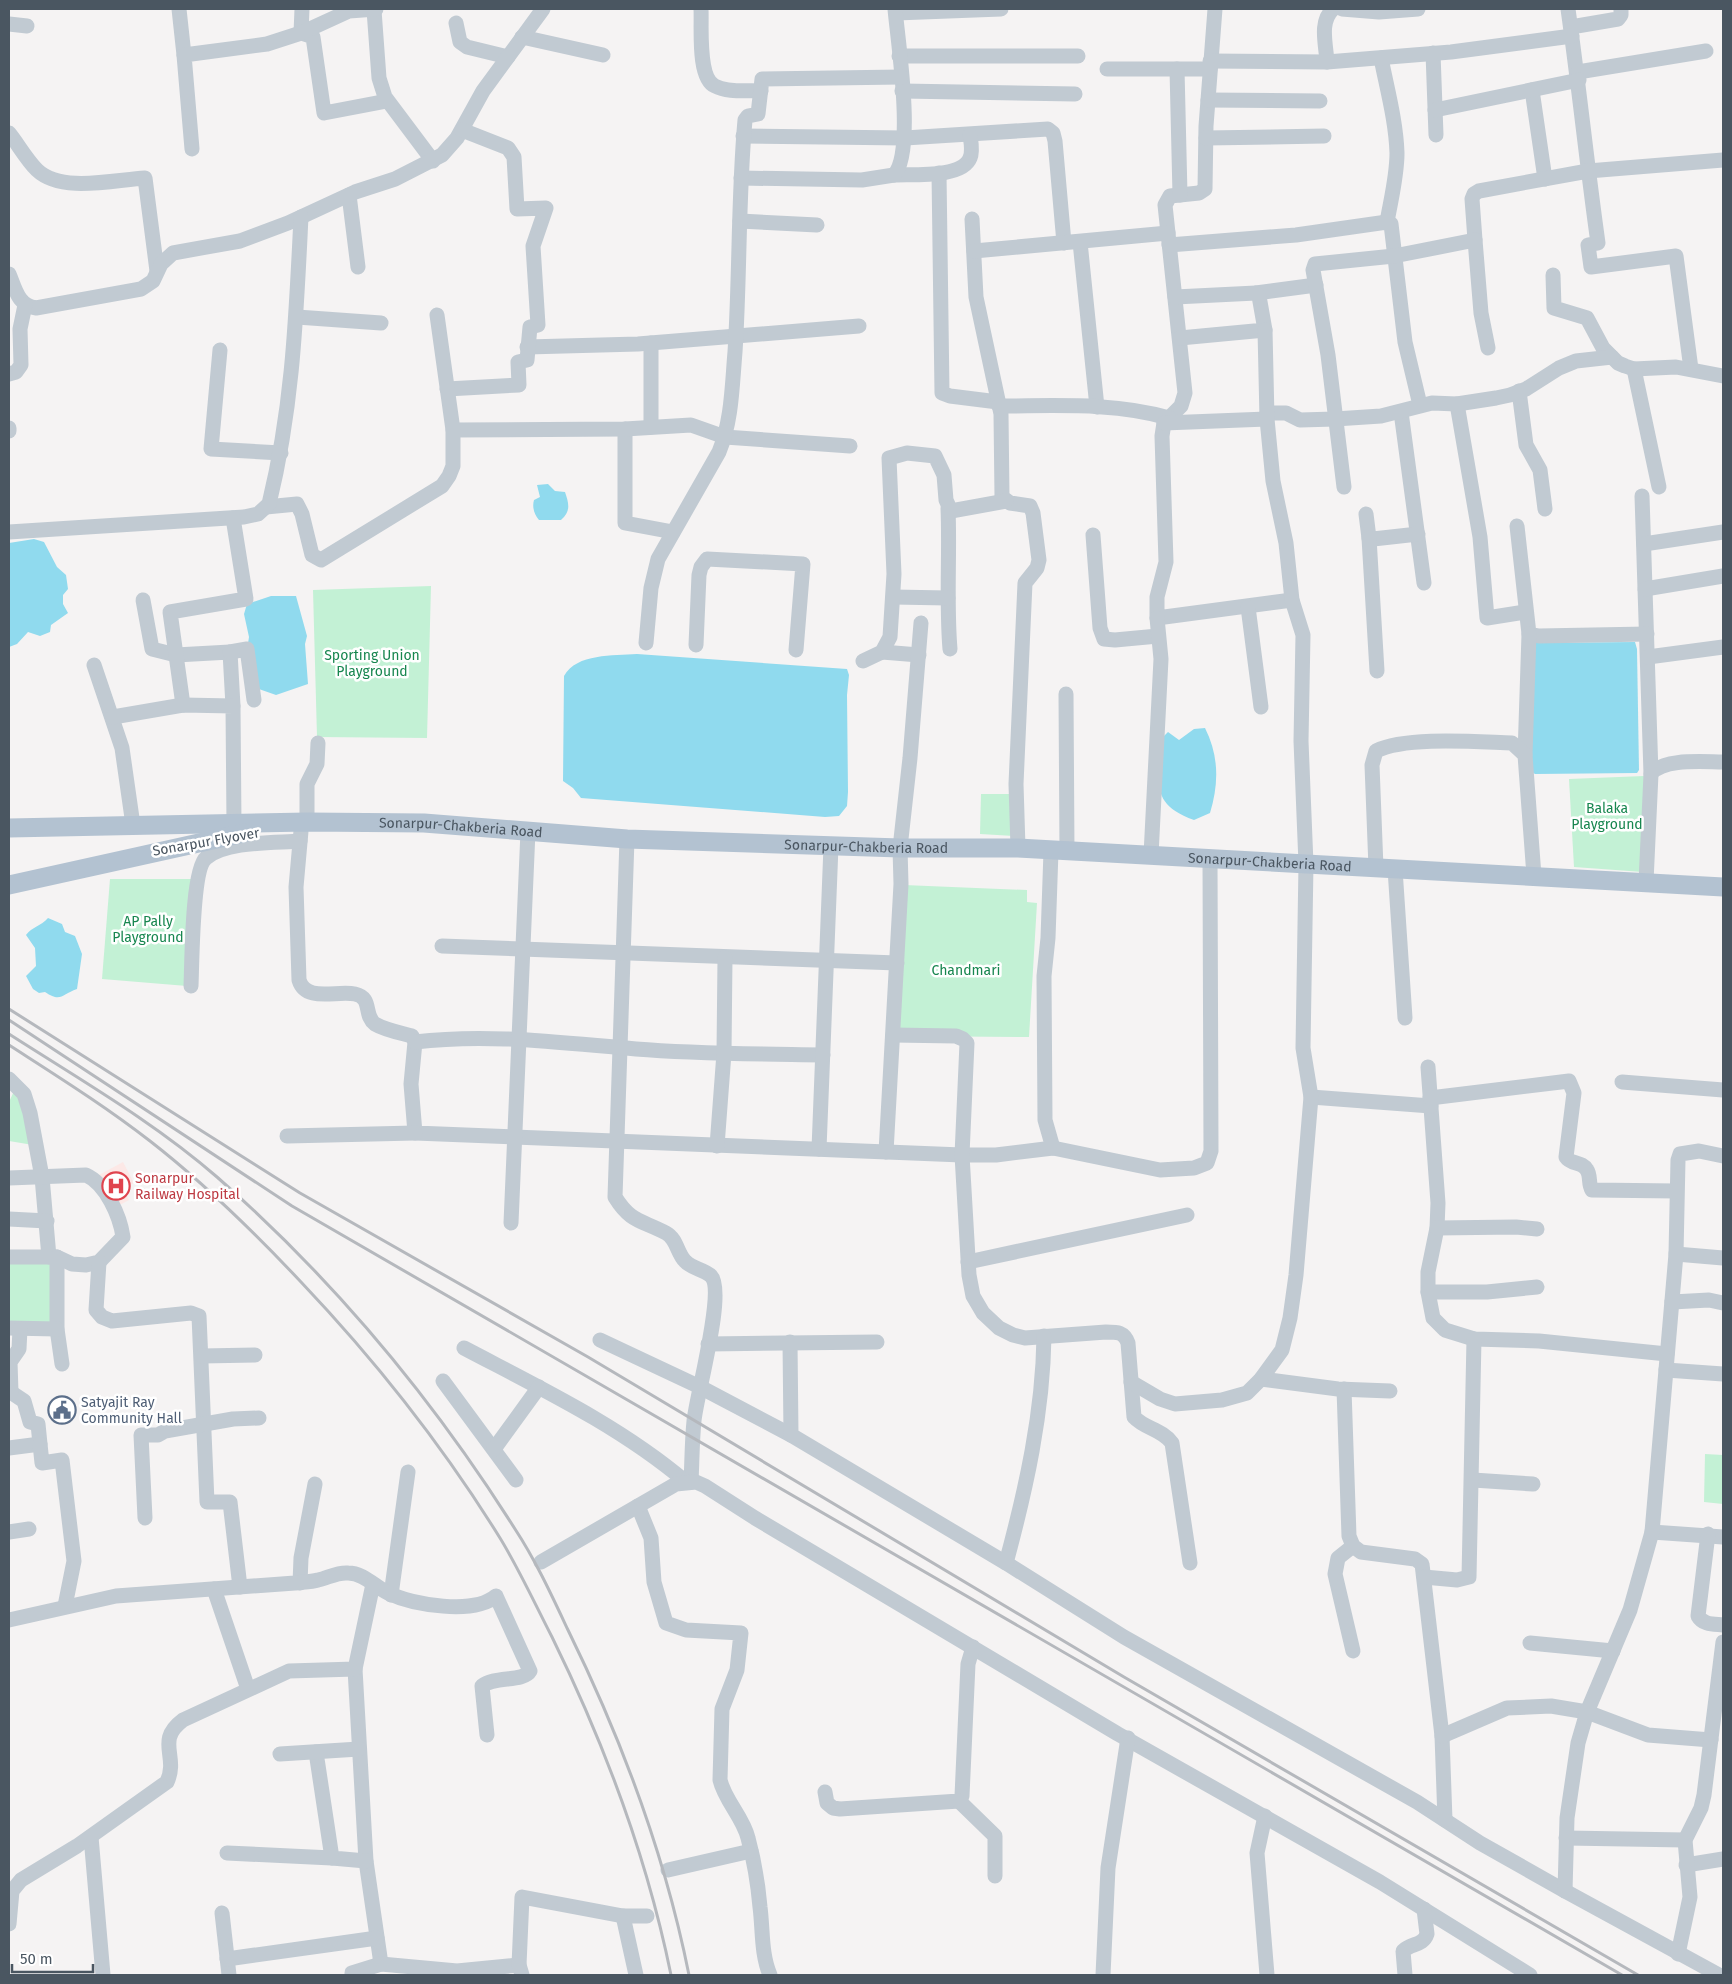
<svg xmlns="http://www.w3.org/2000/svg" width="1732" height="1984" font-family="'Fira Sans',sans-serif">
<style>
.medical{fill:#fce8e6}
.green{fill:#c3f1d5}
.water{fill:#90daee}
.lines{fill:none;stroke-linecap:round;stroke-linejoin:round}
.minor{stroke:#c1cad2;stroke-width:15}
.major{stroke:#b3c2d1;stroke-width:19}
.rail{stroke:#b5b8bd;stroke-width:3}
.labels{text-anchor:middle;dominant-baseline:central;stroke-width:5;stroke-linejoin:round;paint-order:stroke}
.park-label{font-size:14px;fill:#17864f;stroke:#fff}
.street-label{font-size:14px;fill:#4a5661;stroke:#fff}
.health-label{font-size:14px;fill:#be3a42;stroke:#fff;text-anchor:start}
.service-label{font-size:14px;fill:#4e5e75;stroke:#fff;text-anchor:start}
</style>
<rect width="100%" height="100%" fill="#f5f3f3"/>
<!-- medical -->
<path class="medical" d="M 123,1162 L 134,1183 L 123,1189 L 129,1200 L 116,1207 L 99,1175 Z"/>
<!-- green -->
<g class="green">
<path d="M 431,586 L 427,738 L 317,737 L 313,590 Z"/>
<path d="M 1644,776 L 1643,872 L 1574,867 L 1569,779 Z"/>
<path d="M 981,794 L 1014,794 L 1014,836 L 980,834 Z"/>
<path d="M 110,879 L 194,879 L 187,986 L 102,979 Z"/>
<path d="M 904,885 L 1027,890 L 1027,902 L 1037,903 L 1029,1037 L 896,1036 Z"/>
<path d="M 15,1089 L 33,1145 L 9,1141 L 9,1102 Z"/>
<rect x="9" y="1260" width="45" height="65"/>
<path d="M 1705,1454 L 1723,1455 L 1723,1504 L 1704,1502 Z"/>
</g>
<!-- water -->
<g class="water">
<path d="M 548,484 L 555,491 L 565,492 C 569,504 571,511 561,520 L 539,520 C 534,514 532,507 534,500 L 540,497 L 537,485 Z"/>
<path d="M 34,539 L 44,542 L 57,567 L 66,575 L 68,589 L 63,595 L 63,604 L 68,613 L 51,625 L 50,632 L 40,636 L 28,632 L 17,644 L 9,647 L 9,543 Z"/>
<path d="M 271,596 L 296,596 L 307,636 L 305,644 L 308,684 L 276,695 L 256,688 L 245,663 L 249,637 L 244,614 L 247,604 Z"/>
<path d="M 1635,642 L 1637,649 L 1639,770 L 1637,773 L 1535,774 L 1532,772 L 1532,643 Z"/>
<path d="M 637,654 L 847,669 L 849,675 L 847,695 L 848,792 L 847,806 L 839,816 L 825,817 L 581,798 L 573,788 L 563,781 L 564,676 C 577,653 613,656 637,654 Z"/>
<path d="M 1205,728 C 1219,756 1219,783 1210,813 L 1194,820 C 1148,803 1160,782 1160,740 L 1168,732 L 1179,740 L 1194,729 Z"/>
<path d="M 48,918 L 62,924 L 65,932 L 75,936 L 82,954 L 77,989 C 62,994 61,1003 45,992 L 39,993 L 33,989 L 26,976 L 36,966 L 35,948 L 26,935 C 32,927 41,926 48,918 Z"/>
</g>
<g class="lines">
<!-- minor -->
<g class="minor">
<path d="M 179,9 L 184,55"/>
<path d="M 302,9 L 301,33 L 313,37 L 324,113 L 387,101"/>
<path d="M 701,9 C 702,26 697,78 715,86 C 728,93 747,90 761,91"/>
<path d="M 1215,9 L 1206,126 L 1205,189 L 1199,193 L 1170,196 L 1165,205 L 1185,393 L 1181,406 L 1164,423 L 1162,436 L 1166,562 L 1157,597 L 1157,618 L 1292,600"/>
<path d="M 1342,9 L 1379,12 L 1418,9"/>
<path d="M 1568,9 C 1579,87 1587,165 1598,243 L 1588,245 L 1591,267 L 1676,256 L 1691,369"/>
<path d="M 374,10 L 379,78 L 385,97 L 433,161"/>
<path d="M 896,13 L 1001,9"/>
<path d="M 456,23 L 460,42 L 467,47 L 508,57"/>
<path d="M 9,24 L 27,26"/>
<path d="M 1571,27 L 1618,19 L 1621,15 L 1621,9"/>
<path d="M 522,37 L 603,55"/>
<path d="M 1433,53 L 1436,135"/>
<path d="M 899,56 L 1078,56"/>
<path d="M 1381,58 C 1387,89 1396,121 1397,153 C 1397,176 1391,199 1387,222"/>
<path d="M 1210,61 L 1327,62 L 1451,52 L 1572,36"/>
<path d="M 1327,62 C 1326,44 1319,22 1333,9"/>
<path d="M 1107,69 L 1210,69"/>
<path d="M 1177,69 L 1180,195"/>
<path d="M 1578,72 L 1706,51"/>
<path d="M 1532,90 L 1545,179"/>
<path d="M 902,91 L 1075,94"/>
<path d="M 1208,100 L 1320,101"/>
<path d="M 1435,110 L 1579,80"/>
<path d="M 9,133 C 18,144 26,159 37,170 C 61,193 113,180 145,178 L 157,271"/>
<path d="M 743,136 L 905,138 L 1048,129 L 1053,133 L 1055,141 L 1064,243"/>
<path d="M 1206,138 L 1324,136"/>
<path d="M 192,149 L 184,55 L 267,44 L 301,33 L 349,11 L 376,9"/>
<path d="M 939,173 L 942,393 L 950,396 L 998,402"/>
<path d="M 894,175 C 914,174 962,178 970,158 C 973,151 971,142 970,135"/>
<path d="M 741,178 L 862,180 L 894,175 C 915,152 898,43 895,9"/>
<path d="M 349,195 L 358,267"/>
<path d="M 972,219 L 976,297 L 1001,414 L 1002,497 L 1010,503 L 1030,506 L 1033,513 L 1039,560 L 1037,568 L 1025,583 L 1016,784 L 1018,848"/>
<path d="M 740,221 L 817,225"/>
<path d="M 1475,240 L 1472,199 L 1474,194 L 1479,191 L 1588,171 L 1723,160"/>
<path d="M 1080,242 L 1097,407"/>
<path d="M 1169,245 L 1296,235 L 1387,222 L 1391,224 L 1405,342 L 1420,405"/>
<path d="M 974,251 L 1168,233"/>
<path d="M 9,274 C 15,288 18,306 36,308 L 141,289 L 153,281 L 161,264 L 173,253 L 240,241 L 288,223 L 355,192 L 395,179 L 442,155 L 457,138 L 483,91 L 543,9"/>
<path d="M 1553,275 L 1554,308 L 1587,318 L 1603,348 L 1618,363 L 1625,366 L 1634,369 L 1676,367 L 1723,376"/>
<path d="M 1256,293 L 1316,285"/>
<path d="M 1175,297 L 1256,293 L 1259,296 L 1265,330 L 1180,338"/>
<path d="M 297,317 L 381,323"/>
<path d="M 527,347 L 638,344 L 859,326"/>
<path d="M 220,350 L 211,449 L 281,453"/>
<path d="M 1634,369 L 1659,487"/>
<path d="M 9,374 L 16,372 L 21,365 L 20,329 L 25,305"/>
<path d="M 447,389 L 519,385 L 518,362 L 527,360 L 530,327 L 538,325 L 533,246 L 546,208 L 517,209 L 514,157 L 508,148 L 462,130"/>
<path d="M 1519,391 L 1526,445 L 1540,470 L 1545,509"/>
<path d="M 1457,404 L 1480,537 L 1487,618 L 1525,612"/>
<path d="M 999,406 C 1056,406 1114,402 1169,418"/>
<path d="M 1401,412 L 1424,583"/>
<path d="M 1267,413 L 1286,413 L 1300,420 L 1335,419 L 1381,416 L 1432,403 L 1457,404 L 1496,398 L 1510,395 L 1526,389 L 1559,368 L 1576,361 L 1612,357"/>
<path d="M 1164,423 L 1267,419"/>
<path d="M 651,427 L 651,343"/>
<path d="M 625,429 L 625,523 L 673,532"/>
<path d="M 453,430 L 625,429 L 691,425 L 725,437 L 850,446"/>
<path d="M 9,431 L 9,428"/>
<path d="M 1344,487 L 1328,355 L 1313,270 L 1315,264 L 1394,256 L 1475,240 L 1481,313 L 1488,348"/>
<path d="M 1642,496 L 1651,774"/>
<path d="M 266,507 L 297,504 L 302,514 L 312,555 L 321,560 L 442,486 L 449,476 L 453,466 L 453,430 L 437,315"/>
<path d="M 948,508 C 950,555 946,602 950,649"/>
<path d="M 1366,514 L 1369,538 L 1373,539 L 1418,534"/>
<path d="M 1517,526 L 1529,634 L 1539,636 L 1647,634"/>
<path d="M 9,532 L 244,517 L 258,514 L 269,504 C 293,406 296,317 301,217"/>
<path d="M 1093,535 L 1100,628 L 1104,639 L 1115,640 L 1158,636"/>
<path d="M 1369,538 L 1377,671"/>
<path d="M 1644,544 L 1723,532"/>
<path d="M 1645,589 L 1723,576"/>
<path d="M 893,597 L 948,598"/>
<path d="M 143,600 L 152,649 L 176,655 L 230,652 L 233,706"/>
<path d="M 1248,607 L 1261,707"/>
<path d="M 646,643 L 651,588 L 658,559 L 719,452 C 732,420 732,386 735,352 C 740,274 738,197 745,120 L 748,116 L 758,114 L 762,79 L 901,77"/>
<path d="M 696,645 L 699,575 L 701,567 L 707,559 L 803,564 L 796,650"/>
<path d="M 230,652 L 247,649 L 254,700"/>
<path d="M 882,652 L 919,655"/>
<path d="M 1648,657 L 1723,647"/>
<path d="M 863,661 L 882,652 L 890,637 L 894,574 L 889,458 L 907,453 L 935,456 L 944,475 L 946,500 L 951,511 L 1006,501"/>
<path d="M 94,665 L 122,748 L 133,825"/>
<path d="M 1066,694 L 1067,852"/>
<path d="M 183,705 L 170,612 L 246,599 L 233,518"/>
<path d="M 113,717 L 183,705 L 233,706 L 234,824"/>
<path d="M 1525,755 L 1529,634"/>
<path d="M 307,822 L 307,784 L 317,764 L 318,743"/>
<path d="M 301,831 L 296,887 L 299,980 C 306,1003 337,990 355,994 C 373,998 363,1015 375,1024 C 385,1030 401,1033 412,1036 L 415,1042 L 411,1084 L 415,1133 L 962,1155 L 996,1155 L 1053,1148 L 1160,1170 L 1194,1168 L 1207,1163 L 1211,1151 L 1210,858"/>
<path d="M 627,839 L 615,1197 C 631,1223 642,1220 666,1233 C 677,1239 677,1253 685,1261 C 692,1269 704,1269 711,1276 C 726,1291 696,1397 694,1421 C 692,1441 692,1462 691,1482"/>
<path d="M 1051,851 L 1048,938 L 1044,976 L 1045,1120 L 1053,1148"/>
<path d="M 1151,855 L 1161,659 L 1157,618"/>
<path d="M 1376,868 L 1372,765 L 1376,751 C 1406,736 1478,742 1512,743 L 1525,755 L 1534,876"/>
<path d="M 1395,869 L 1405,1018"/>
<path d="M 1646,882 L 1651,774 C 1663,758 1703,762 1723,762"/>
<path d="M 442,946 L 897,963"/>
<path d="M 191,986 C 192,964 192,869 206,858 C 226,841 274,843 300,841"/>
<path d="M 893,1035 L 956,1036 L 963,1039 L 967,1043 L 962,1155 L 969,1275 L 973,1296 L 983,1313 L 999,1328 L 1013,1335 L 1025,1338 L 1106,1332 C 1118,1332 1124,1332 1128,1343 L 1134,1417 C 1145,1429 1162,1429 1172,1443 L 1190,1563"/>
<path d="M 415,1042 C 489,1033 562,1043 636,1049 C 698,1054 760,1054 823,1055"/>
<path d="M 1428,1067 L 1438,1203 L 1437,1228 L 1428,1272 L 1428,1292 L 1433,1318 L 1445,1330 L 1474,1339 L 1539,1341 L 1667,1354"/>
<path d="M 9,1079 L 24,1094 L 30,1113 L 42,1177 L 49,1257"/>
<path d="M 1622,1082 L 1723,1090"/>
<path d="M 1311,1097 L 1431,1106"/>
<path d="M 1430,1098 L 1569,1081 L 1574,1093 L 1566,1157 C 1571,1165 1582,1161 1587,1170 C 1591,1176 1588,1184 1592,1190 L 1676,1191"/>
<path d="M 287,1136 L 415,1133"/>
<path d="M 717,1146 L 724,1053 L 725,958"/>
<path d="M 819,1149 L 831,846"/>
<path d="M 886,1152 L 901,884 L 900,848 L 910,758 L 921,623"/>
<path d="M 9,1178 L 86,1175 C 106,1184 120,1216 123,1237 L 99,1262 L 86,1265 L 72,1264 L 57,1257 L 9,1257"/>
<path d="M 9,1219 L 47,1221"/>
<path d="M 511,1223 L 528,831"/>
<path d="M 1437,1228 L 1516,1227 L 1537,1229"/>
<path d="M 1676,1254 L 1723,1258"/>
<path d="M 57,1257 L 57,1329 L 62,1364"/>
<path d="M 99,1262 L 96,1310 L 102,1317 L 112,1321 L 191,1313 L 199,1316 L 207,1502 L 230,1502 L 240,1587"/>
<path d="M 968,1262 L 1187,1215"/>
<path d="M 1428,1292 L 1487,1292 L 1537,1287"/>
<path d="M 1672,1302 L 1709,1300 L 1723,1303"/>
<path d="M 9,1328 L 57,1329"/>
<path d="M 600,1340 L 700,1387 L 791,1435"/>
<path d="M 790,1342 L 791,1435 L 1006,1563 L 1124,1637 L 1417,1802 L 1480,1843 L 1565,1891 L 1719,1975"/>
<path d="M 708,1344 L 877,1342"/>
<path d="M 464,1348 C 540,1388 620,1426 686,1482"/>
<path d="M 202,1356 L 255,1355"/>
<path d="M 1666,1370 L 1723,1374"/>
<path d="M 1261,1379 L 1338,1389 L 1390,1391"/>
<path d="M 443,1381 L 516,1480"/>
<path d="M 1131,1382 L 1160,1399 L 1175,1404 L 1222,1400 L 1247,1393 L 1261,1379 L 1282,1350 L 1290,1318 L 1296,1275 L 1311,1097 L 1303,1048 L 1306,864 L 1301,741 L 1303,635 L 1292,600 L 1286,543 L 1273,481 L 1267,419 L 1265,330"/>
<path d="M 1344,1389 L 1349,1536 L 1353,1546 L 1361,1552 L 1415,1559 L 1422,1564 L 1442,1736 L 1445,1820"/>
<path d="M 9,1391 L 24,1401 L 30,1422 L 38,1424 L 40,1444 L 9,1448"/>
<path d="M 11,1392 L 10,1362 L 19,1349 L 20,1329"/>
<path d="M 40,1444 L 42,1463 L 62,1460 L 74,1561 L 65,1606"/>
<path d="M 494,1449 L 539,1387"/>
<path d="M 1473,1480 L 1533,1484"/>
<path d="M 638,1506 L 651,1538 L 654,1582 L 666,1623 L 686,1630 L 741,1633 L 737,1670 L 722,1709 L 720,1780 C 725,1801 743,1817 748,1838 C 754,1860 758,1884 760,1907 C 763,1930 761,1954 770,1975"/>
<path d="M 145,1518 L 141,1435 L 158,1435 L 165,1431 L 233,1419 L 259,1418"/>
<path d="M 9,1532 L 29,1529"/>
<path d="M 1652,1532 L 1723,1537"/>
<path d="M 1708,1534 L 1698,1616 C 1703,1625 1714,1624 1723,1625"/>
<path d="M 1353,1546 L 1338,1558 L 1335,1574 L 1353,1651"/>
<path d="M 541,1562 L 676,1484 L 696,1482 L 705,1486 L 755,1518 L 1118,1734 L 1380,1882 L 1530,1975"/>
<path d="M 1006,1563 C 1026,1489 1043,1413 1044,1336"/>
<path d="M 1424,1577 L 1457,1580 L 1469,1577 L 1474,1339"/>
<path d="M 300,1583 L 301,1558 L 315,1484"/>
<path d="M 214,1589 L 248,1689"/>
<path d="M 391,1595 L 408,1472"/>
<path d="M 9,1620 L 116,1596 L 295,1583 C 303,1582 311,1582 318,1580 C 328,1578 337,1572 348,1573 C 364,1573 375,1587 388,1593 C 413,1605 474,1615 496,1596 L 530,1671 C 524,1682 494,1676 482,1686 L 487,1735"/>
<path d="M 1530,1643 L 1613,1651"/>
<path d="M 355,1669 L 366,1861 L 381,1964"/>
<path d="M 1442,1736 L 1507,1708 L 1551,1706 L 1587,1712 L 1648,1735 L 1711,1740"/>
<path d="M 316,1752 L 332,1858 L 366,1861"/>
<path d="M 280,1754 L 359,1749"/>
<path d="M 825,1792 L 827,1803 L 833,1808 L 840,1809 L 959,1801 L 962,1796 L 968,1664 L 973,1647"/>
<path d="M 959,1801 L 995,1836 L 995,1876"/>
<path d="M 1265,1816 L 1257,1853 L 1267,1975"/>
<path d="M 91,1837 L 103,1975"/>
<path d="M 1566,1838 L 1685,1840"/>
<path d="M 227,1853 L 332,1858"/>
<path d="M 1686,1865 L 1723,1859"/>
<path d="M 668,1870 L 751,1851"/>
<path d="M 1565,1891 L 1567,1818 L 1578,1743 L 1587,1712 L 1630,1610 L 1652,1532 L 1676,1254 L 1678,1160 L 1680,1154 L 1699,1151 L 1723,1156"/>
<path d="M 222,1913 L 229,1975"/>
<path d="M 623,1916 L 636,1975"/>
<path d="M 9,1924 L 12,1891 L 21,1880 L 77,1846 L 167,1782 C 179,1756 155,1741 183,1720 L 289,1671 L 355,1669 L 373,1584"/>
<path d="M 1678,1954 L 1690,1897 L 1685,1840 L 1701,1808 L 1704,1795 L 1723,1642"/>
<path d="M 227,1959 L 377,1938"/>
<path d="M 352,1975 L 352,1973 L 381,1964 L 457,1971 L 519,1965"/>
<path d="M 522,1975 L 519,1965 L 522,1897 L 623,1916 L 647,1916"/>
<path d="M 1103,1975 L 1108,1868 L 1128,1738"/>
<path d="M 1405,1975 L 1403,1951 C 1411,1943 1423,1946 1427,1934 L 1424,1909"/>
</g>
<!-- major -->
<g class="major">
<path id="s1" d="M 9,828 L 307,822 L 424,823 L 627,839 L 900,848 L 1018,848 L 1723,887"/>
<path d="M 9,885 L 244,833"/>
</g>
<!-- rail -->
<g class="rail">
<path d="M 9,1009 L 300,1193 L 588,1357 L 1124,1677 L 1638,1975"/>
<path d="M 9,1020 L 292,1206 L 1622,1975"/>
<path d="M 9,1034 C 79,1079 154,1122 217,1177 C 333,1279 433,1399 515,1529 C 536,1561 552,1596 568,1630 C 622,1740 665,1855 689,1975"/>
<path d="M 9,1045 C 57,1076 105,1106 150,1141 C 204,1183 254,1232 301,1282 C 375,1360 443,1446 500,1538 C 519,1569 535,1604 552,1637 C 605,1745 647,1857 671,1975"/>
</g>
</g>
<!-- icons -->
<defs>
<g id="hospital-ring" transform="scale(1.4375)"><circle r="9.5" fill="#fff" stroke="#e0444e" stroke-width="1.5"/><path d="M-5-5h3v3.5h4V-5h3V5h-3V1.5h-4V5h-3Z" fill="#e0444e"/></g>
<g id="civic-ring" transform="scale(1.4375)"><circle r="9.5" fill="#fff" stroke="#5c6f8a" stroke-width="1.5"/><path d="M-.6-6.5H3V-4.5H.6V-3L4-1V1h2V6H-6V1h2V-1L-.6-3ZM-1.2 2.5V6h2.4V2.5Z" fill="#5c6f8a"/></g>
</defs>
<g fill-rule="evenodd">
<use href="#hospital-ring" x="116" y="1186"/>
<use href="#civic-ring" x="62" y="1410"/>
</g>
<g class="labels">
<!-- park labels -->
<g class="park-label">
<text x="372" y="655">Sporting Union<tspan x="372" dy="16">Playground</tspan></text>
<text x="1607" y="808">Balaka<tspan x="1607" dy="16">Playground</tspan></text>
<text x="148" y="921">AP Pally<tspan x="148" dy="16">Playground</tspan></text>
<text x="966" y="970">Chandmari</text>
</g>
<!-- street labels -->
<g class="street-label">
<text stroke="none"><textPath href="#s1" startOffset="452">Sonarpur-Chakberia Road</textPath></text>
<text transform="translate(206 842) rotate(-10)">Sonarpur Flyover</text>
<text stroke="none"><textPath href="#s1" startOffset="858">Sonarpur-Chakberia Road</textPath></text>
<text stroke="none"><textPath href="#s1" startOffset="1262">Sonarpur-Chakberia Road</textPath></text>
</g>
<!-- health labels -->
<g class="health-label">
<text x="135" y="1178">Sonarpur<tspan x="135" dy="16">Railway Hospital</tspan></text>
</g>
<!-- service labels -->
<g class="service-label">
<text x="81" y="1402">Satyajit Ray<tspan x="81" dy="16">Community Hall</tspan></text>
</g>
</g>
<!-- border -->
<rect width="1732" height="1984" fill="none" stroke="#4a5661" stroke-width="20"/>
<!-- scale -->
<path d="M12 1964v8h81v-8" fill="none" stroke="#4a5661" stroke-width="2.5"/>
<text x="20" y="1964" font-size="15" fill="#4a5661" stroke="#ffffff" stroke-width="4" paint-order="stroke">50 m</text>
</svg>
